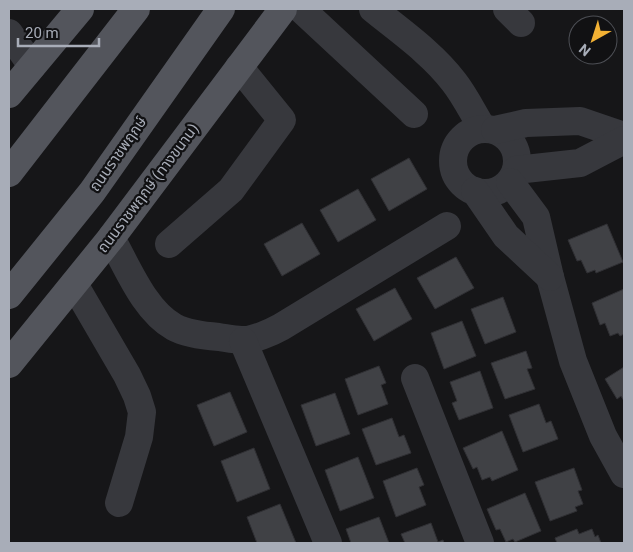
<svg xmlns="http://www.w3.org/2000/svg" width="633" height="552" font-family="Roboto,'Noto Sans Thai',sans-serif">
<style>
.building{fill:#404145;stroke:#303034}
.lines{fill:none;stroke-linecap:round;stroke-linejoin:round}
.minor{stroke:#37383d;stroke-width:28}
.major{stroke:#53555c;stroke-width:28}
.labels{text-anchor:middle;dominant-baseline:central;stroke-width:4.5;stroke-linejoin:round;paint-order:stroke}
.street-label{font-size:15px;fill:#a8adb8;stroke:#111113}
</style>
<rect width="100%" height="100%" fill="#161618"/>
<!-- building -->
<g class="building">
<path d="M 409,158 L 427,189 L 389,211 L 371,179 Z"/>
<path d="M 358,189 L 376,220 L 338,242 L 320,210 Z"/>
<path d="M 302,223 L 320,254 L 282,276 L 264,244 Z"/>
<path d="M 607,224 L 623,262 L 596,273 L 595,270 L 587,273 L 581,260 L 577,261 L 568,240 Z"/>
<path d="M 456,257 L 474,288 L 435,309 L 417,278 Z"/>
<path d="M 395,288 L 412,319 L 374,341 L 356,309 Z"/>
<path d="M 624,289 L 624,334 L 620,336 L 618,333 L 610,336 L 605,323 L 600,325 L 592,303 Z"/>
<path d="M 503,297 L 516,332 L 485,344 L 471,309 Z"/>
<path d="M 462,321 L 476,356 L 444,369 L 431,333 Z"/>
<path d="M 526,351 L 532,368 L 527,369 L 535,389 L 505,399 L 491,363 Z"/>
<path d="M 379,366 L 386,383 L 381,385 L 388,404 L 358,415 L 345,379 Z"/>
<path d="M 624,367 L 624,401 L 621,396 L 617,399 L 605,379 Z"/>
<path d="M 480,371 L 493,408 L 459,420 L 452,403 L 457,401 L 450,382 Z"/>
<path d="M 230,392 L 247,432 L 214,446 L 197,405 Z"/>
<path d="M 335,393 L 350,434 L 316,446 L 301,405 Z"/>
<path d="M 539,404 L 546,423 L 551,421 L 558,439 L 523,452 L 509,415 Z"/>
<path d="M 392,418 L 399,437 L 404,435 L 411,453 L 376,465 L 362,429 Z"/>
<path d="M 502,431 L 518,470 L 492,481 L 490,477 L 482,480 L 477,467 L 473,469 L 463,448 Z"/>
<path d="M 254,448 L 270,489 L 237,502 L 221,461 Z"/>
<path d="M 358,457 L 374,498 L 340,511 L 325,470 Z"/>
<path d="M 417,468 L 424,485 L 419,487 L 426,505 L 396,517 L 383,481 Z"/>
<path d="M 574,468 L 582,490 L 578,491 L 583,504 L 575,507 L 577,511 L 550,521 L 535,482 Z"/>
<path d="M 525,493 L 541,531 L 515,542 L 513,539 L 506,542 L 500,529 L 496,530 L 487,509 Z"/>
<path d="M 280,504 L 296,543 L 257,543 L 247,517 Z"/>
<path d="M 379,517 L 389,543 L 351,543 L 346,529 Z"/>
<path d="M 431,523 L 438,542 L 443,540 L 444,543 L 405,543 L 401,534 Z"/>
<path d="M 577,529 L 579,534 L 592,529 L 595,537 L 598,535 L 601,543 L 557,543 L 555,538 Z"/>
</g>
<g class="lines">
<!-- minor -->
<g class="minor">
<path d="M 301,9 L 414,114"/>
<path d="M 373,9 C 400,31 432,53 454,82 C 465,96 473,113 483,129"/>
<path d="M 507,9 L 521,23"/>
<path d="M 9,33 L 32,66"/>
<circle cx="485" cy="161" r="32"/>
<path d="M 495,130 L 526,123 L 580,121 L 624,136"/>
<path d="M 516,170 L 580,163 L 624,140"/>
<path d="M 510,182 L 536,217 L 550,277 L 573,361 L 603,436 L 624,474"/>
<path d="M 475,191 L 506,236 L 550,277"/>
<path d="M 111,238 C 128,268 144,310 174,327 C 185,333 206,336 219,337 C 226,338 234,340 242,340 C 252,341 272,332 281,327 L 447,226"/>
<path d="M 169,244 L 231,190 L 282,120 L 239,67"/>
<path d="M 74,284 L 127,375 L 137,396 L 142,412 L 139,437 L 119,503"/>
<path d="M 243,341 L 328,543"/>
<path d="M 415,378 L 480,543"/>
</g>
<!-- major -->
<g class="major">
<path d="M 9,94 L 80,9"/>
<path d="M 9,173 L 136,9"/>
<path d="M 9,295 L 92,192 L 221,9"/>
<path d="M 9,364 L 111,238 L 283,9"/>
</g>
</g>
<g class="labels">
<!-- street labels -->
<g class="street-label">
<text transform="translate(118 154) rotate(-55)">ถนนราชพฤกษ์</text>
<text transform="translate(148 188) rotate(-53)">ถนนราชพฤกษ์ (ทางขนาน)</text>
</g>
</g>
<!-- border -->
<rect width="633" height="552" fill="none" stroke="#a8adb8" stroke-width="20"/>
<!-- north arrow -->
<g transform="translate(593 40) rotate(219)"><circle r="24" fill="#111113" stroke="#4d4f55"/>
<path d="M0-4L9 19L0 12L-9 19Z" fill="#f2b134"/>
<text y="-8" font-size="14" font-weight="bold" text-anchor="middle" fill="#a8adb8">N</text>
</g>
<!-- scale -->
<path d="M18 38v8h81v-8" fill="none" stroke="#a8adb8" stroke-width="2.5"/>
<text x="25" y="38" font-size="15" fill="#a8adb8" stroke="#111113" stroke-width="4" paint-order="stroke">20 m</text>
</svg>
